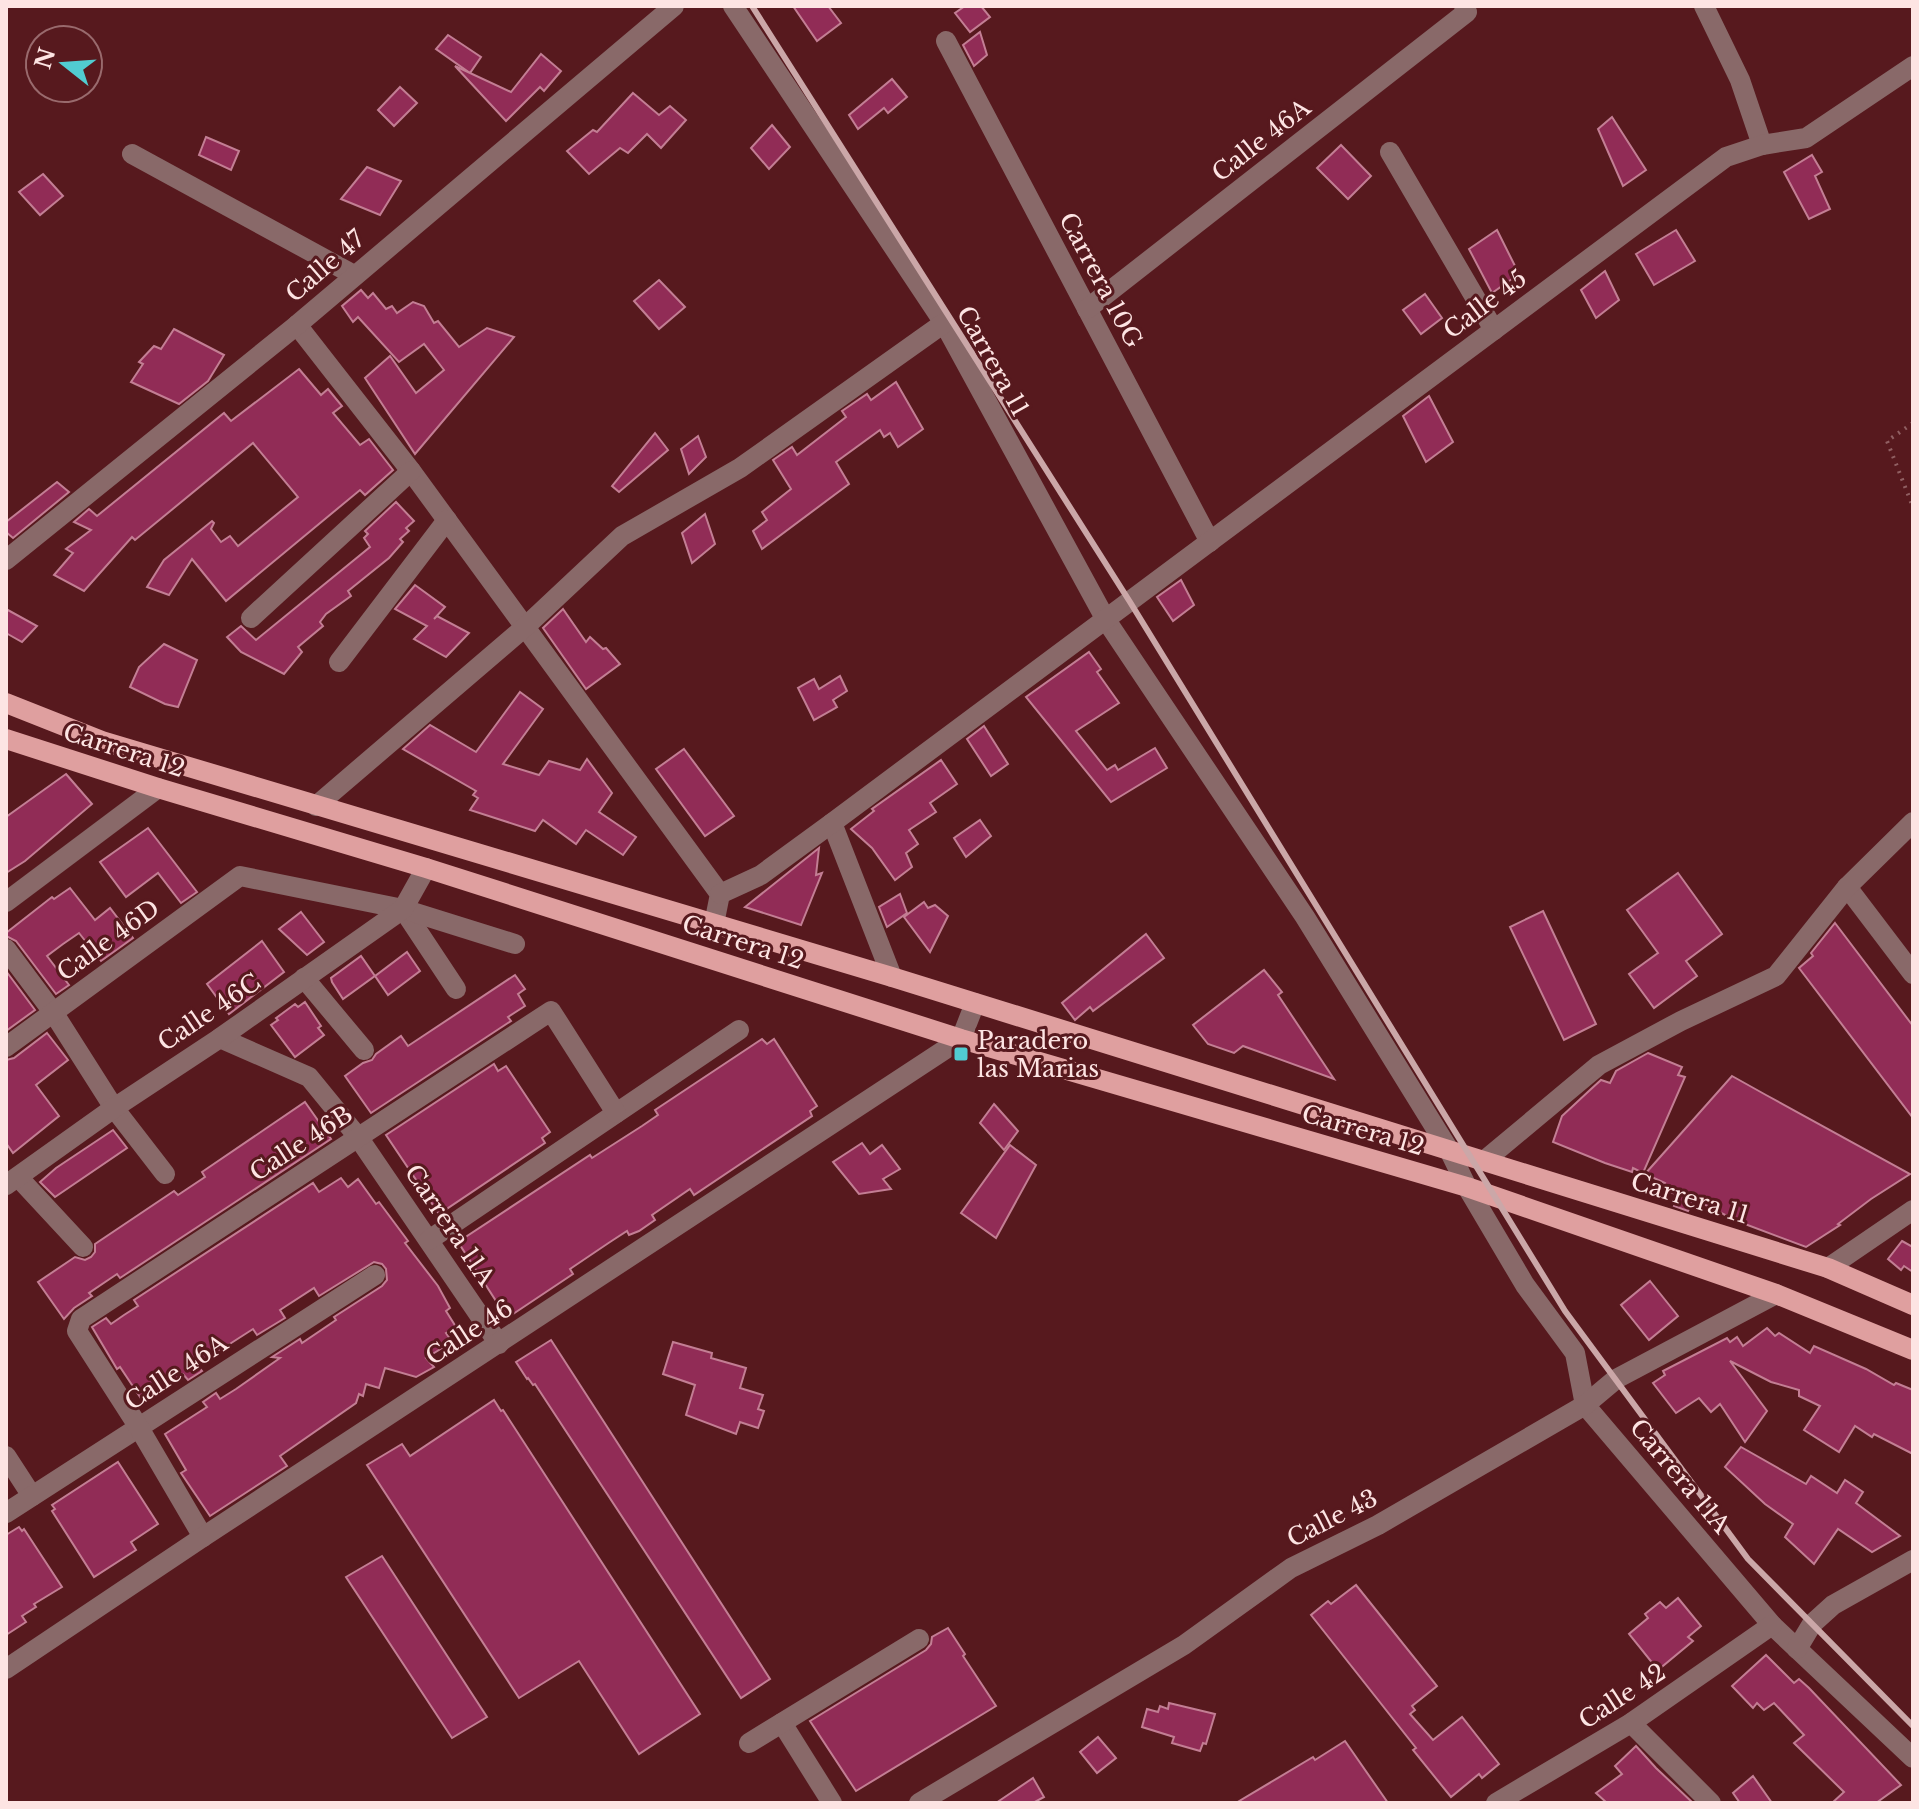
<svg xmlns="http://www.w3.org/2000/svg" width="1919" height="1809" font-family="'Libre Baskerville',serif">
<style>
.building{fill:#912c56;stroke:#c37e94;stroke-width:2}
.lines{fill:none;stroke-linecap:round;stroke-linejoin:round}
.path{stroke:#905f62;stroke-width:4;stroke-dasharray:2 6;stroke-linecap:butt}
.minor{stroke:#896969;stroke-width:20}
.primary{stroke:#df9f9f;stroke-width:20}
.rail{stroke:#cba7a8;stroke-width:6}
.poi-dot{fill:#51ccd1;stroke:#57191e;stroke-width:3}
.labels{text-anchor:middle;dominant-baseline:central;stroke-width:6;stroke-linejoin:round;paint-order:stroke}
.street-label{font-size:24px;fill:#fde4e3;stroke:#57191e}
.poi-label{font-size:24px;fill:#fde4e3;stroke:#57191e;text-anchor:start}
</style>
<rect width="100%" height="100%" fill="#57191e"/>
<!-- building -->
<g class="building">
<path d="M 793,6 L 828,6 L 841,23 L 817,41 Z"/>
<path d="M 965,6 L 981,6 L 990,17 L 970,32 L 955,13 Z"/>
<path d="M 980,32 L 987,55 L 974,66 L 963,45 Z"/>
<path d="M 448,35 L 481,57 L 470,73 L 436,49 Z"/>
<path d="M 541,54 L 561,71 L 544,91 L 540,87 L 506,121 L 455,66 L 511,92 Z"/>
<path d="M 892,79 L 907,97 L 888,113 L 884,108 L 858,129 L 849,115 Z"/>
<path d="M 400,87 L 417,103 L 394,126 L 378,110 Z"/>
<path d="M 633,93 L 659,115 L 670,106 L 686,120 L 661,148 L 647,134 L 628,153 L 620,148 L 589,174 L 567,151 L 593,130 L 597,132 Z"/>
<path d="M 1612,117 L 1646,170 L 1623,186 L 1598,129 Z"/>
<path d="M 772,125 L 790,147 L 769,169 L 751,148 Z"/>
<path d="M 206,137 L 239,151 L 231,170 L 199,155 Z"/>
<path d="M 1341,145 L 1371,176 L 1348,199 L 1317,168 Z"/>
<path d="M 1812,155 L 1822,172 L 1815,176 L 1830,209 L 1809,219 L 1784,172 Z"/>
<path d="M 367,167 L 401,181 L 380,215 L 341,199 Z"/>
<path d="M 43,174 L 63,196 L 40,215 L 19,192 Z"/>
<path d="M 1497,230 L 1519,274 L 1492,293 L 1469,249 Z"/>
<path d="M 1676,230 L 1695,261 L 1654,285 L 1636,254 Z"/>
<path d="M 1605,271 L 1619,300 L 1596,318 L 1581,290 Z"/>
<path d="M 659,280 L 685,307 L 659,329 L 634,301 Z"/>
<path d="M 361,290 L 368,298 L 373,293 L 386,309 L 392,306 L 397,313 L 413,302 L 424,306 L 434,323 L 438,321 L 459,347 L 487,328 L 514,337 L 415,454 L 365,378 L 390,356 L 416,393 L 444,370 L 424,344 L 399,362 L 358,317 L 353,322 L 342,306 Z"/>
<path d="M 1425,294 L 1442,318 L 1421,334 L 1403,310 Z"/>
<path d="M 174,329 L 224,355 L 208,381 L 179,404 L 131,382 L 143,364 L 139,362 L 154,346 L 161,349 Z"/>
<path d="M 299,369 L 321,395 L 328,389 L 342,406 L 333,413 L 360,445 L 369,439 L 393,470 L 365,495 L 360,490 L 226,601 L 192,559 L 169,595 L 147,587 L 164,560 L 212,521 L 214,523 L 211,529 L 221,542 L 230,536 L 238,546 L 298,497 L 253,443 L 135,540 L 132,537 L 84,591 L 54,575 L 73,553 L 66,549 L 91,530 L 74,522 L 89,509 L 97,516 L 224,413 L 231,421 Z"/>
<path d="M 896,382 L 923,429 L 898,447 L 890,433 L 884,437 L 880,430 L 836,462 L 849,484 L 762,549 L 753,531 L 767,520 L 762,512 L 791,489 L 773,460 L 792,447 L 797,455 L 846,417 L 842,411 L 867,394 L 871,400 Z"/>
<path d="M 1429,396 L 1453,442 L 1426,462 L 1403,416 Z"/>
<path d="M 655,433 L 668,450 L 619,492 L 612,486 Z"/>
<path d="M 698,436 L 706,457 L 689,474 L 681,449 Z"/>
<path d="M 57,482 L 69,492 L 13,538 L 6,532 L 6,522 Z"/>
<path d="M 396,502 L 414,521 L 406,528 L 409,531 L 400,539 L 403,542 L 389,558 L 348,591 L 351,596 L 326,614 L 320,622 L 323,626 L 298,647 L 302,652 L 284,674 L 241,652 L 227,637 L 241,626 L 256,640 L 370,547 L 364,538 L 368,534 L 365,531 Z"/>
<path d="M 705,514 L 715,544 L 692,563 L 682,533 Z"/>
<path d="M 1181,580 L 1194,605 L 1173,621 L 1157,597 Z"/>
<path d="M 415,585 L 445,607 L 434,619 L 437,616 L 469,633 L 446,657 L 414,639 L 427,626 L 395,609 Z"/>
<path d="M 6,609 L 37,626 L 22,642 L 6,633 Z"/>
<path d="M 563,609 L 586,642 L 590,637 L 603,649 L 606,648 L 620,664 L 586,689 L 543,628 Z"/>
<path d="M 164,644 L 197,660 L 178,707 L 165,704 L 130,687 L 139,667 Z"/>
<path d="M 1089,652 L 1101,669 L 1097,672 L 1119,703 L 1076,731 L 1107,770 L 1115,765 L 1118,770 L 1155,748 L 1167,768 L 1111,802 L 1026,697 Z"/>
<path d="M 840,676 L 847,691 L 833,700 L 837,707 L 814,720 L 798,688 L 814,679 L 819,689 Z"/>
<path d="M 520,692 L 543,709 L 503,764 L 539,775 L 549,761 L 580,770 L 587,759 L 612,793 L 599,812 L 636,837 L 623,855 L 586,830 L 576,844 L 543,820 L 535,831 L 470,810 L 478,798 L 473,795 L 476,791 L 403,749 L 430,725 L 476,752 Z"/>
<path d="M 984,726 L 1008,764 L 991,776 L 967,739 Z"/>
<path d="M 684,749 L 734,816 L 705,836 L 656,769 Z"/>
<path d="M 941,760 L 957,784 L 930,803 L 936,812 L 909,830 L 918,844 L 906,853 L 912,867 L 895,880 L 872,848 L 851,829 L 874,811 L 872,809 Z"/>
<path d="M 66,774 L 92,804 L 25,861 L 6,873 L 6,817 Z"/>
<path d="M 980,820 L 991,836 L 966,857 L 954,838 Z"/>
<path d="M 148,828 L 197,892 L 181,903 L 158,873 L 126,897 L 100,862 Z"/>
<path d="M 819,848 L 816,875 L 822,873 L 801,925 L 745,907 Z"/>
<path d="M 1678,873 L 1722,934 L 1686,961 L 1697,976 L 1654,1008 L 1629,974 L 1658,953 L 1627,910 Z"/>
<path d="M 70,888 L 95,920 L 110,908 L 133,938 L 101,961 L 79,933 L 63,944 L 47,956 L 69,985 L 56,994 L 16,941 L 6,936 L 6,933 L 52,897 L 54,899 Z"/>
<path d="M 900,894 L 907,913 L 887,927 L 879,907 Z"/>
<path d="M 924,902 L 928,908 L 935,905 L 948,916 L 930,952 L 904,917 Z"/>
<path d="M 1543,911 L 1596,1024 L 1564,1040 L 1510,927 Z"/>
<path d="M 301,912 L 324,942 L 307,955 L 279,929 Z"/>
<path d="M 1835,923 L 1913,1026 L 1913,1118 L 1799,968 L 1813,956 L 1811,953 Z"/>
<path d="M 1146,934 L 1164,958 L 1093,1011 L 1090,1007 L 1075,1020 L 1062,1003 Z"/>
<path d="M 262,941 L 284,972 L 229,1014 L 207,984 Z"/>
<path d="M 407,952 L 420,971 L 388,995 L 375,976 L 343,999 L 332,982 L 331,978 L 361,956 L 375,976 Z"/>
<path d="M 1264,970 L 1282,992 L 1278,995 L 1334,1079 L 1243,1046 L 1234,1053 L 1208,1044 L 1193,1025 Z"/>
<path d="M 6,971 L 35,1010 L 6,1031 Z"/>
<path d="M 515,975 L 525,989 L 518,994 L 525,1006 L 508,1017 L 511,1021 L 371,1113 L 345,1076 L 363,1063 L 372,1060 L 376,1054 L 401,1036 L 408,1046 Z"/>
<path d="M 305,1002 L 321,1026 L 318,1028 L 324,1035 L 295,1057 L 271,1025 L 278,1020 L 276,1018 L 295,1004 L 298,1007 Z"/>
<path d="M 47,1033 L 68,1060 L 36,1085 L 59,1116 L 13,1153 L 6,1143 L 6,1060 L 14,1058 Z"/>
<path d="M 762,1039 L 767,1044 L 774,1039 L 817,1106 L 810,1111 L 812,1116 L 694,1195 L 690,1189 L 652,1215 L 655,1220 L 639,1231 L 629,1235 L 627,1231 L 610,1242 L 570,1269 L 573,1274 L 507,1318 L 458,1242 L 590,1155 L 592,1158 L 642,1126 L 658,1115 L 655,1110 Z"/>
<path d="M 1648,1053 L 1682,1067 L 1678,1075 L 1685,1077 L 1643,1173 L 1633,1168 L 1632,1172 L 1605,1163 L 1553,1142 L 1562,1116 L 1590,1090 L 1601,1080 L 1610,1083 L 1616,1071 Z"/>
<path d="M 494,1064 L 498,1071 L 506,1066 L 550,1132 L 542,1138 L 545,1143 L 439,1214 L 386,1135 Z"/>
<path d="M 1732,1076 L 1766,1095 L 1910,1174 L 1871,1199 L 1838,1224 L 1840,1225 L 1806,1247 L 1737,1221 L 1694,1199 L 1688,1211 L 1674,1206 L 1678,1195 L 1662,1189 L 1665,1183 L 1645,1174 Z"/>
<path d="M 305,1102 L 331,1139 L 120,1278 L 117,1274 L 89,1293 L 92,1296 L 74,1308 L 64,1319 L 38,1282 L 75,1257 L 85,1260 L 91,1257 L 95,1252 L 95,1244 L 174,1191 L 178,1195 L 205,1177 L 202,1172 Z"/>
<path d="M 994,1104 L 1018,1131 L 1004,1150 L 980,1123 Z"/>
<path d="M 113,1130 L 127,1148 L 55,1197 L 40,1182 L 56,1168 Z"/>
<path d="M 862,1143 L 870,1154 L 882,1145 L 900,1169 L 883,1179 L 891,1189 L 859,1194 L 833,1162 Z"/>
<path d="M 1010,1145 L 1036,1165 L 996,1238 L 961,1213 Z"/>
<path d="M 341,1178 L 348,1187 L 358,1179 L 376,1204 L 379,1202 L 408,1241 L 405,1243 L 438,1286 L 450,1308 L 446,1311 L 456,1327 L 446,1333 L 452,1342 L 426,1358 L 434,1367 L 416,1377 L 385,1368 L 379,1388 L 366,1384 L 363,1396 L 359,1394 L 356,1403 L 280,1456 L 287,1466 L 210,1516 L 181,1473 L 186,1470 L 165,1434 L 207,1407 L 203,1402 L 216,1393 L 220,1399 L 236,1389 L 280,1358 L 272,1357 L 300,1339 L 302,1343 L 336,1320 L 334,1317 L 382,1286 L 387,1280 L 386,1269 L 382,1264 L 374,1262 L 319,1296 L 314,1288 L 280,1310 L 285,1318 L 257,1335 L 253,1329 L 197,1365 L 202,1371 L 188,1380 L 183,1374 L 142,1400 L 120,1367 L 117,1369 L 92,1327 L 106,1318 L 111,1324 L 124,1315 L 138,1306 L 134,1300 L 313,1183 L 319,1192 Z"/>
<path d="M 1902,1241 L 1913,1247 L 1913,1272 L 1904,1266 L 1901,1270 L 1888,1259 Z"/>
<path d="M 1650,1281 L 1678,1316 L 1649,1340 L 1621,1305 Z"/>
<path d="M 1767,1328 L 1775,1336 L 1779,1333 L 1810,1353 L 1814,1346 L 1866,1369 L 1894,1385 L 1896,1383 L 1913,1390 L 1913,1454 L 1874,1434 L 1872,1437 L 1855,1426 L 1839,1452 L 1804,1430 L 1820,1406 L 1799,1396 L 1799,1390 L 1771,1382 L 1730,1361 L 1767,1411 L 1745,1442 L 1720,1404 L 1711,1412 L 1699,1398 L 1676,1413 L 1653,1383 L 1665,1375 L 1663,1371 L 1727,1338 L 1730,1342 L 1737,1337 L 1743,1346 Z"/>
<path d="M 551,1340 L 770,1679 L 741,1698 L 535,1384 L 533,1385 L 528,1378 L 527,1379 L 516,1362 Z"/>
<path d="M 673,1342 L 712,1353 L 711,1358 L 746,1368 L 740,1388 L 763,1395 L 758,1409 L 764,1411 L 758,1428 L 740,1422 L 736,1434 L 686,1415 L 695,1385 L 663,1374 Z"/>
<path d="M 494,1400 L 501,1411 L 503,1410 L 700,1714 L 639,1754 L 579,1661 L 519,1698 L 367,1465 L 402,1444 L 410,1456 Z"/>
<path d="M 1741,1447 L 1806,1484 L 1811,1476 L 1837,1493 L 1845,1480 L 1863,1492 L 1856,1503 L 1900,1536 L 1872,1552 L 1838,1529 L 1814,1564 L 1785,1537 L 1793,1524 L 1765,1504 L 1725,1467 Z"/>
<path d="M 118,1462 L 158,1524 L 131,1542 L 136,1550 L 94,1577 L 52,1511 L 55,1509 L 52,1505 Z"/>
<path d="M 19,1527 L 22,1531 L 24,1529 L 62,1587 L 34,1604 L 36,1607 L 22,1616 L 26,1622 L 6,1635 L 6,1535 Z"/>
<path d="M 382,1556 L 487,1717 L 452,1738 L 346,1577 Z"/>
<path d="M 1356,1585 L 1437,1686 L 1412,1706 L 1415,1710 L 1410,1714 L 1433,1740 L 1462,1717 L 1499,1764 L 1482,1778 L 1479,1774 L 1451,1797 L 1413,1750 L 1416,1748 L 1311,1615 L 1328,1601 L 1331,1604 Z"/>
<path d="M 1678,1598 L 1701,1626 L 1688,1637 L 1693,1641 L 1658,1670 L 1629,1634 L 1648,1618 L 1645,1614 L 1660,1602 L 1666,1608 Z"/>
<path d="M 948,1628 L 965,1654 L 963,1656 L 996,1706 L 856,1791 L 810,1721 L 926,1650 L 931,1644 L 932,1637 Z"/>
<path d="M 1766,1655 L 1794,1683 L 1799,1679 L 1809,1688 L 1901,1785 L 1876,1803 L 1832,1803 L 1844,1792 L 1794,1743 L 1804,1735 L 1774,1703 L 1764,1710 L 1757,1703 L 1753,1708 L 1732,1686 Z"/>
<path d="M 1169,1703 L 1215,1714 L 1206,1744 L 1203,1743 L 1200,1751 L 1172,1743 L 1174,1737 L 1142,1727 L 1147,1709 L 1158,1712 L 1160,1706 L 1168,1709 Z"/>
<path d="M 1098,1737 L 1116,1758 L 1097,1773 L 1080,1752 Z"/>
<path d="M 1345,1741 L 1388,1803 L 1236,1803 L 1313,1757 L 1315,1760 Z"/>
<path d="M 1636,1746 L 1656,1768 L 1693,1803 L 1607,1803 L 1596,1793 L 1622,1774 L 1615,1766 Z"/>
<path d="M 1753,1776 L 1772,1803 L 1740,1803 L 1733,1793 Z"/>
<path d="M 1033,1778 L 1044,1797 L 1033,1803 L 996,1803 Z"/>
</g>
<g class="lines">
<!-- path -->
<path class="path" d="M 1913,423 L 1887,441 L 1913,507"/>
<!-- minor -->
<g class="minor">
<path d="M 733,6 L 944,323 L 1106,620 L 1305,917 L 1449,1150 L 1467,1187 L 1525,1285 L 1575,1353 L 1585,1405 L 1772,1625 L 1913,1758"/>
<path d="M 1704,6 L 1740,80 L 1762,145"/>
<path d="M 946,41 L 1210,542"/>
<path d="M 1390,152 L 1494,330"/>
<path d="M 132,154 L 354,275"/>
<path d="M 1087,309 L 1467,12 L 1464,6"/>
<path d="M 297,325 L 411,471 L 720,894 L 714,924"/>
<path d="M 6,560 L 297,325 L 674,6"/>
<path d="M 251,618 L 411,471"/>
<path d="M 339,662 L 447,520"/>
<path d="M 316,806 L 525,627 L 622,536 L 740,468 L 944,323"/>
<path d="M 832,823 L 892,977"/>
<path d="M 1847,887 L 1913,974"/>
<path d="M 720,894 L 761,875 L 832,823 L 1726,157 L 1762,145 L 1806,138 L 1913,66"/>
<path d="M 6,902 L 158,788"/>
<path d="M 403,909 L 456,989"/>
<path d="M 6,949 L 53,1012 L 114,1108 L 165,1174"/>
<path d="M 304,978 L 364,1050"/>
<path d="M 220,1038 L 309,1077 L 358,1137 L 499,1344"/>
<path d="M 6,1047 L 240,876 L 403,909 L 515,944"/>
<path d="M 1484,1161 L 1599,1065 L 1681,1021 L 1776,976 L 1847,887 L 1913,822"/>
<path d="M 18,1177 L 83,1247"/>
<path d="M 6,1185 L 114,1108 L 220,1038 L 403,909 L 426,868"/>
<path d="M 429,1240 L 739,1030"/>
<path d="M 1828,1268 L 1913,1210"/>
<path d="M 6,1456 L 32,1496"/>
<path d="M 6,1513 L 375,1275"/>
<path d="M 203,1537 L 138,1426 L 77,1331 L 81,1319 L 551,1011 L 616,1113"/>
<path d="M 1797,1649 L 1812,1624 L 1833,1605 L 1913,1560"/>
<path d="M 6,1669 L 203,1537 L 961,1039 L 975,1003"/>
<path d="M 782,1723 L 832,1803"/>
<path d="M 1631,1723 L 1711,1803"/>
<path d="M 749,1743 L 919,1639"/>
<path d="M 919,1803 L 1184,1645 L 1291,1568 L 1378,1525 L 1585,1405 L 1616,1379 L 1776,1294"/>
<path d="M 1496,1803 L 1631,1723 L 1772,1625"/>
</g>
<!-- primary -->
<g class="primary">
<path d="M 6,703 L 102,741 L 892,977 L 1828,1268 L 1913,1305"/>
<path d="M 6,739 L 158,788 L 426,868 L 961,1039 L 1467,1187 L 1776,1294 L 1913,1350"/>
</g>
<!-- rail -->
<path class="rail" d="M 752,6 L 1130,602 L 1565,1311 L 1748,1559 L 1913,1726"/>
</g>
<!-- markers -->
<rect class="poi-dot" x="953" y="1046" width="16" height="16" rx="4"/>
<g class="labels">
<!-- street labels -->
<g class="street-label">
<text transform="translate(1261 140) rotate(-38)">Calle 46A</text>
<text transform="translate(325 266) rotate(-41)">Calle 47</text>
<text transform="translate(1101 280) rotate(62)">Carrera 10G</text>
<text transform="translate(1485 304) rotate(-37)">Calle 45</text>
<text transform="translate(993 361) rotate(61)">Carrera 11</text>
<text transform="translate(124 750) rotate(18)">Carrera 12</text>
<text transform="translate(108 940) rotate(-36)">Calle 46D</text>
<text transform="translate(743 942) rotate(18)">Carrera 12</text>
<text transform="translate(209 1012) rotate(-34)">Calle 46C</text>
<text transform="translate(1363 1130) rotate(16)">Carrera 12</text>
<text transform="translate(301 1143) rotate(-33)">Calle 46B</text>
<text transform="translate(1690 1198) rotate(17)">Carrera 11</text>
<text transform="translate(450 1225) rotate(56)">Carrera 11A</text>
<text transform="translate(469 1332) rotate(-33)">Calle 46</text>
<text transform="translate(176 1372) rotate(-33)">Calle 46A</text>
<text transform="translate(1680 1476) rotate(50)">Carrera 11A</text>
<text transform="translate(1332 1518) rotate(-27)">Calle 43</text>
<text transform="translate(1622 1696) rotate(-33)">Calle 42</text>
</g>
<!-- poi labels -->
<g class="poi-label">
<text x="977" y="1040">Paradero<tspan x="977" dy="28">las Marias</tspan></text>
</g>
</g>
<!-- border -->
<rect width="1919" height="1809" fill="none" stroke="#fde4e3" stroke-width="16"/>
<!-- north arrow -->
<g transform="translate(64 64) rotate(287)"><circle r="38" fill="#57191e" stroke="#996a6d" stroke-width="2"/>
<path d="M0-6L14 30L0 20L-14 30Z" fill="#51ccd1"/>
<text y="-12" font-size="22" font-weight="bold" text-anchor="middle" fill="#fde4e3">N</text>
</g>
</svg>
